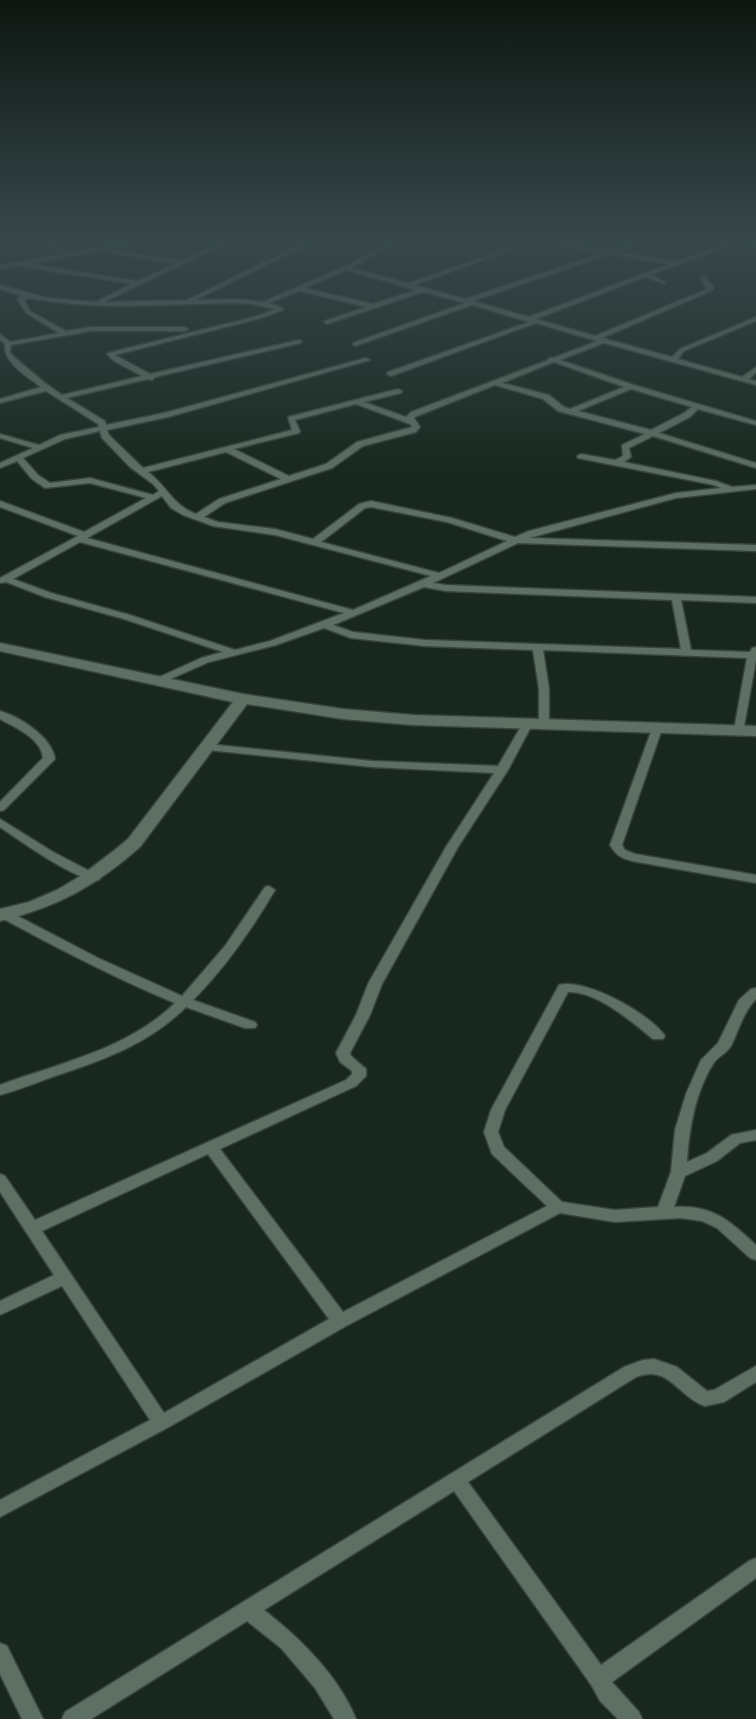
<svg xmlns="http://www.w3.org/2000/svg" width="756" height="1719" font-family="Arial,sans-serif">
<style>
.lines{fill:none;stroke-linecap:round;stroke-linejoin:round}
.street-casing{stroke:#38453d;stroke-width:3}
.secondary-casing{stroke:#38453d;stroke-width:3}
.street{fill:#5e7064;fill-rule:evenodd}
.secondary{fill:#5e7064;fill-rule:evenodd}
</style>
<rect width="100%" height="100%" fill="#18281e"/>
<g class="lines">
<!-- street casing -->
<g class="street-casing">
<g id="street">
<path d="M 34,239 L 42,239 L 72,252 L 147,239 L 159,239 L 29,264 L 138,281 L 175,264 L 112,253 L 110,250 L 180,261 L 228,239 L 236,239 L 104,302 L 187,300 L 311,239 L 319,239 L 195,300 L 241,299 L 263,302 L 344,267 L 394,239 L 401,239 L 351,268 L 408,283 L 514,247 L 514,249 L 415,285 L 465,299 L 602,253 L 530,239 L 543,239 L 609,250 L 642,239 L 651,239 L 617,252 L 675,262 L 729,241 L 729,239 L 743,239 L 756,242 L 756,246 L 736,243 L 651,275 L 665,282 L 665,284 L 645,277 L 536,319 L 595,336 L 707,289 L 700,277 L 705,276 L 714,288 L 711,291 L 602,338 L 672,357 L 680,349 L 756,317 L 756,321 L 684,351 L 678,359 L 742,377 L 756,367 L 756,373 L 749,379 L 756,381 L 756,385 L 604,343 L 560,360 L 634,385 L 756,421 L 756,425 L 698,409 L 690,417 L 659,433 L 756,463 L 756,468 L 653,436 L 629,448 L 631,457 L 624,462 L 716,481 L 732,487 L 756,485 L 756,489 L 676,498 L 529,538 L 756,545 L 756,551 L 518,543 L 433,583 L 446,585 L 756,597 L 756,603 L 681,600 L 691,650 L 750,652 L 752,648 L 756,647 L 756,660 L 743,732 L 735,732 L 734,730 L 747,658 L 543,650 L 549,689 L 549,723 L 544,726 L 539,723 L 539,689 L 533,650 L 425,646 L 351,638 L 324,628 L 276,645 L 209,662 L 159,684 L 155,683 L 155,679 L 201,658 L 223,652 L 124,619 L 45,597 L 6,582 L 0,583 L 0,578 L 78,536 L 0,507 L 0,501 L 84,532 L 146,498 L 90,483 L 45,488 L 32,479 L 17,461 L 0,468 L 0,463 L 33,448 L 0,438 L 0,434 L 39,445 L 60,435 L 99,427 L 98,424 L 46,391 L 0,403 L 0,399 L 41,387 C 28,377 2,362 5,344 L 0,340 L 0,334 L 10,342 L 59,333 L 26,313 L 17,299 L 22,296 L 0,289 L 0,285 L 48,298 L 98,302 L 99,300 L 132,284 L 26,267 L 23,265 L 0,269 L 0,265 L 65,254 ZM 610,254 L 669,264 L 529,317 L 473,301 ZM 346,270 L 416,290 L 373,304 L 304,288 ZM 299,291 L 366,307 L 325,321 L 324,322 L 327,324 L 423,292 L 465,303 L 353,343 L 353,345 L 355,346 L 472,305 L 529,322 L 388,372 L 387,374 L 391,376 L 536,323 L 597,341 L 553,358 L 549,358 L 548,360 L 411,412 L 406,417 L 364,402 L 401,393 L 402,391 L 398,389 L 288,417 L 292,430 L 143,468 L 109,435 L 107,430 L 168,417 L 370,360 L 366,358 L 164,413 L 106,425 L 105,421 L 67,398 L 148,379 L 152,380 L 155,377 L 301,343 L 301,341 L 299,340 L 150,374 L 115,355 L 258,319 L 283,310 L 283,308 L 269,303 ZM 29,298 C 96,311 164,304 231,303 L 251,304 L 275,309 L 254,317 L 108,353 L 107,354 L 114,361 L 142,376 L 62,395 L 45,383 L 13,356 L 10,352 L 11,345 L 91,331 L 185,331 L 188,329 L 185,327 L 91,327 L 66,331 L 30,311 L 24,300 ZM 554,362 L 624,387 L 570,409 L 564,407 L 549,395 L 502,383 ZM 495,385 L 543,399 L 558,411 L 645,434 L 622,445 L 623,456 L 615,460 L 581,454 L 577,456 L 578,458 L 714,485 L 721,488 L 676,493 L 529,531 L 515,537 L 452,518 L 371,501 L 359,504 L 313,539 L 275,529 L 218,522 L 204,517 L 225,503 L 332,468 L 363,446 L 416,432 L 420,427 L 414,418 L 417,416 ZM 631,389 L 692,407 L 684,413 L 651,430 L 578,411 ZM 356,404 L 410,424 L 412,427 L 357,442 L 326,464 L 289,476 L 234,449 L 299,433 L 300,431 L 295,420 ZM 100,431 L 102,438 L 130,467 L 153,484 L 159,491 L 153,495 L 90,478 L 50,483 L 38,475 L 23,458 L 65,439 ZM 226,452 L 281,479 L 219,499 L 196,514 C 172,505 167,486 148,472 ZM 162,496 L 171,508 L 183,515 L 213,526 L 275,535 L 431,576 L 353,610 L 87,538 ZM 371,507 L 447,522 L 507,541 L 439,573 L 321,542 L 365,508 ZM 80,542 L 344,613 L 270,641 L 235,650 L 130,615 L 51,593 L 13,579 ZM 424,587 L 446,591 L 672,600 L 681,649 L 425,640 L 353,632 L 333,625 Z"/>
<path d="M 472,239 L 480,239 L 477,241 Z"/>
<path d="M 0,711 C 20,717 52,737 55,759 L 4,810 L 0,811 L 0,802 L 43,758 C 41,738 16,728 0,719 Z"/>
<path d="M 528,720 L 533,723 L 508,770 L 458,847 L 382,984 L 370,1015 L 350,1053 L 351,1056 L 366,1069 L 366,1076 L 356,1086 L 220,1149 L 343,1312 L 547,1206 L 492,1154 L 484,1132 L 491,1110 L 559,985 C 586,978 650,1014 665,1036 L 663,1039 L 653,1039 C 632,1022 597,991 568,992 L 505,1110 L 498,1132 L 504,1147 L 562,1202 L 615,1210 L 658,1207 L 671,1172 L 675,1130 L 686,1094 L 701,1060 L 718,1043 L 739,1000 L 751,989 L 756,988 L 756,999 C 744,1011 739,1029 732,1044 C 728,1053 718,1056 713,1064 C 695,1093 689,1129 687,1162 L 707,1153 L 731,1135 L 756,1130 L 756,1140 L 740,1143 L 717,1161 L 685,1176 L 674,1207 C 712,1204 730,1221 756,1245 L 756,1260 L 750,1258 L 717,1228 L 702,1221 L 681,1218 L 615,1222 L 560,1213 L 346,1326 L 167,1428 L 0,1517 L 0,1500 L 150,1420 L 62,1286 L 0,1315 L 0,1301 L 54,1275 L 0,1192 L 0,1174 L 5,1176 L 35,1220 L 346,1080 L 352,1074 L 352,1071 L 340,1062 L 336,1053 L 356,1015 L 368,984 L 446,847 L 494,773 L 372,767 L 208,750 L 203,747 L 208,744 L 372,761 L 498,766 L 523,723 ZM 208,1154 L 329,1319 L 164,1413 L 42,1231 Z"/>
<path d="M 658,723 L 663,726 L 622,845 L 625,850 L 635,854 L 756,875 L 756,883 L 632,861 C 621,858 616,855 610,845 L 653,726 Z"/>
<path d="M 0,819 L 53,852 L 101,877 L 99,880 C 80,884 18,839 0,827 Z"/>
<path d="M 269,886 L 275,890 C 252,929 225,968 193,1000 L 255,1022 L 257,1025 L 255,1028 L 245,1028 L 186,1007 C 149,1044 101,1061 52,1077 C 35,1083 18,1090 0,1095 L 0,1085 C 60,1063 128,1049 175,1003 C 115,978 57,948 0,917 L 0,911 L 8,911 L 98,958 L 182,996 L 225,946 L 265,887 Z"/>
<path d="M 654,1359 L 677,1367 L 707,1391 L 714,1390 L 756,1366 L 756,1382 L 724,1402 L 705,1406 C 678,1397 669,1364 636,1377 L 468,1482 L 601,1665 L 749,1561 L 756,1558 L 756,1578 L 612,1682 L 639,1712 L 642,1719 L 618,1719 L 600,1701 L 592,1686 L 454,1491 L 264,1610 C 301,1639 338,1675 356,1719 L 334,1719 L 315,1688 L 281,1648 L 247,1621 L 91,1719 L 62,1719 L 65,1712 L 624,1367 L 643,1360 Z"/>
<path d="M 0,1643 L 7,1646 L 43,1719 L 22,1719 L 0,1674 Z"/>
</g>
</g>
<!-- secondary casing -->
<g class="secondary-casing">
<path id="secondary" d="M 0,643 L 243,694 L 343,709 L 413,715 L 756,726 L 756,736 L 413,725 L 343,719 L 247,704 L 140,847 C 96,886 57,907 0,921 L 0,909 L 29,902 L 57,890 L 82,875 L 116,849 L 128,839 L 233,702 L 0,651 Z"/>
</g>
<!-- street -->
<use href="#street" class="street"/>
<!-- secondary -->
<use href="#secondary" class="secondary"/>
</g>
<!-- sky -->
<linearGradient id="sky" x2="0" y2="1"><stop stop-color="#0d1610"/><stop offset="0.5" stop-color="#37484c"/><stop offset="1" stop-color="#37484c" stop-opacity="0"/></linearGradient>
<rect width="756" height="480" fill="url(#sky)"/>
</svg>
